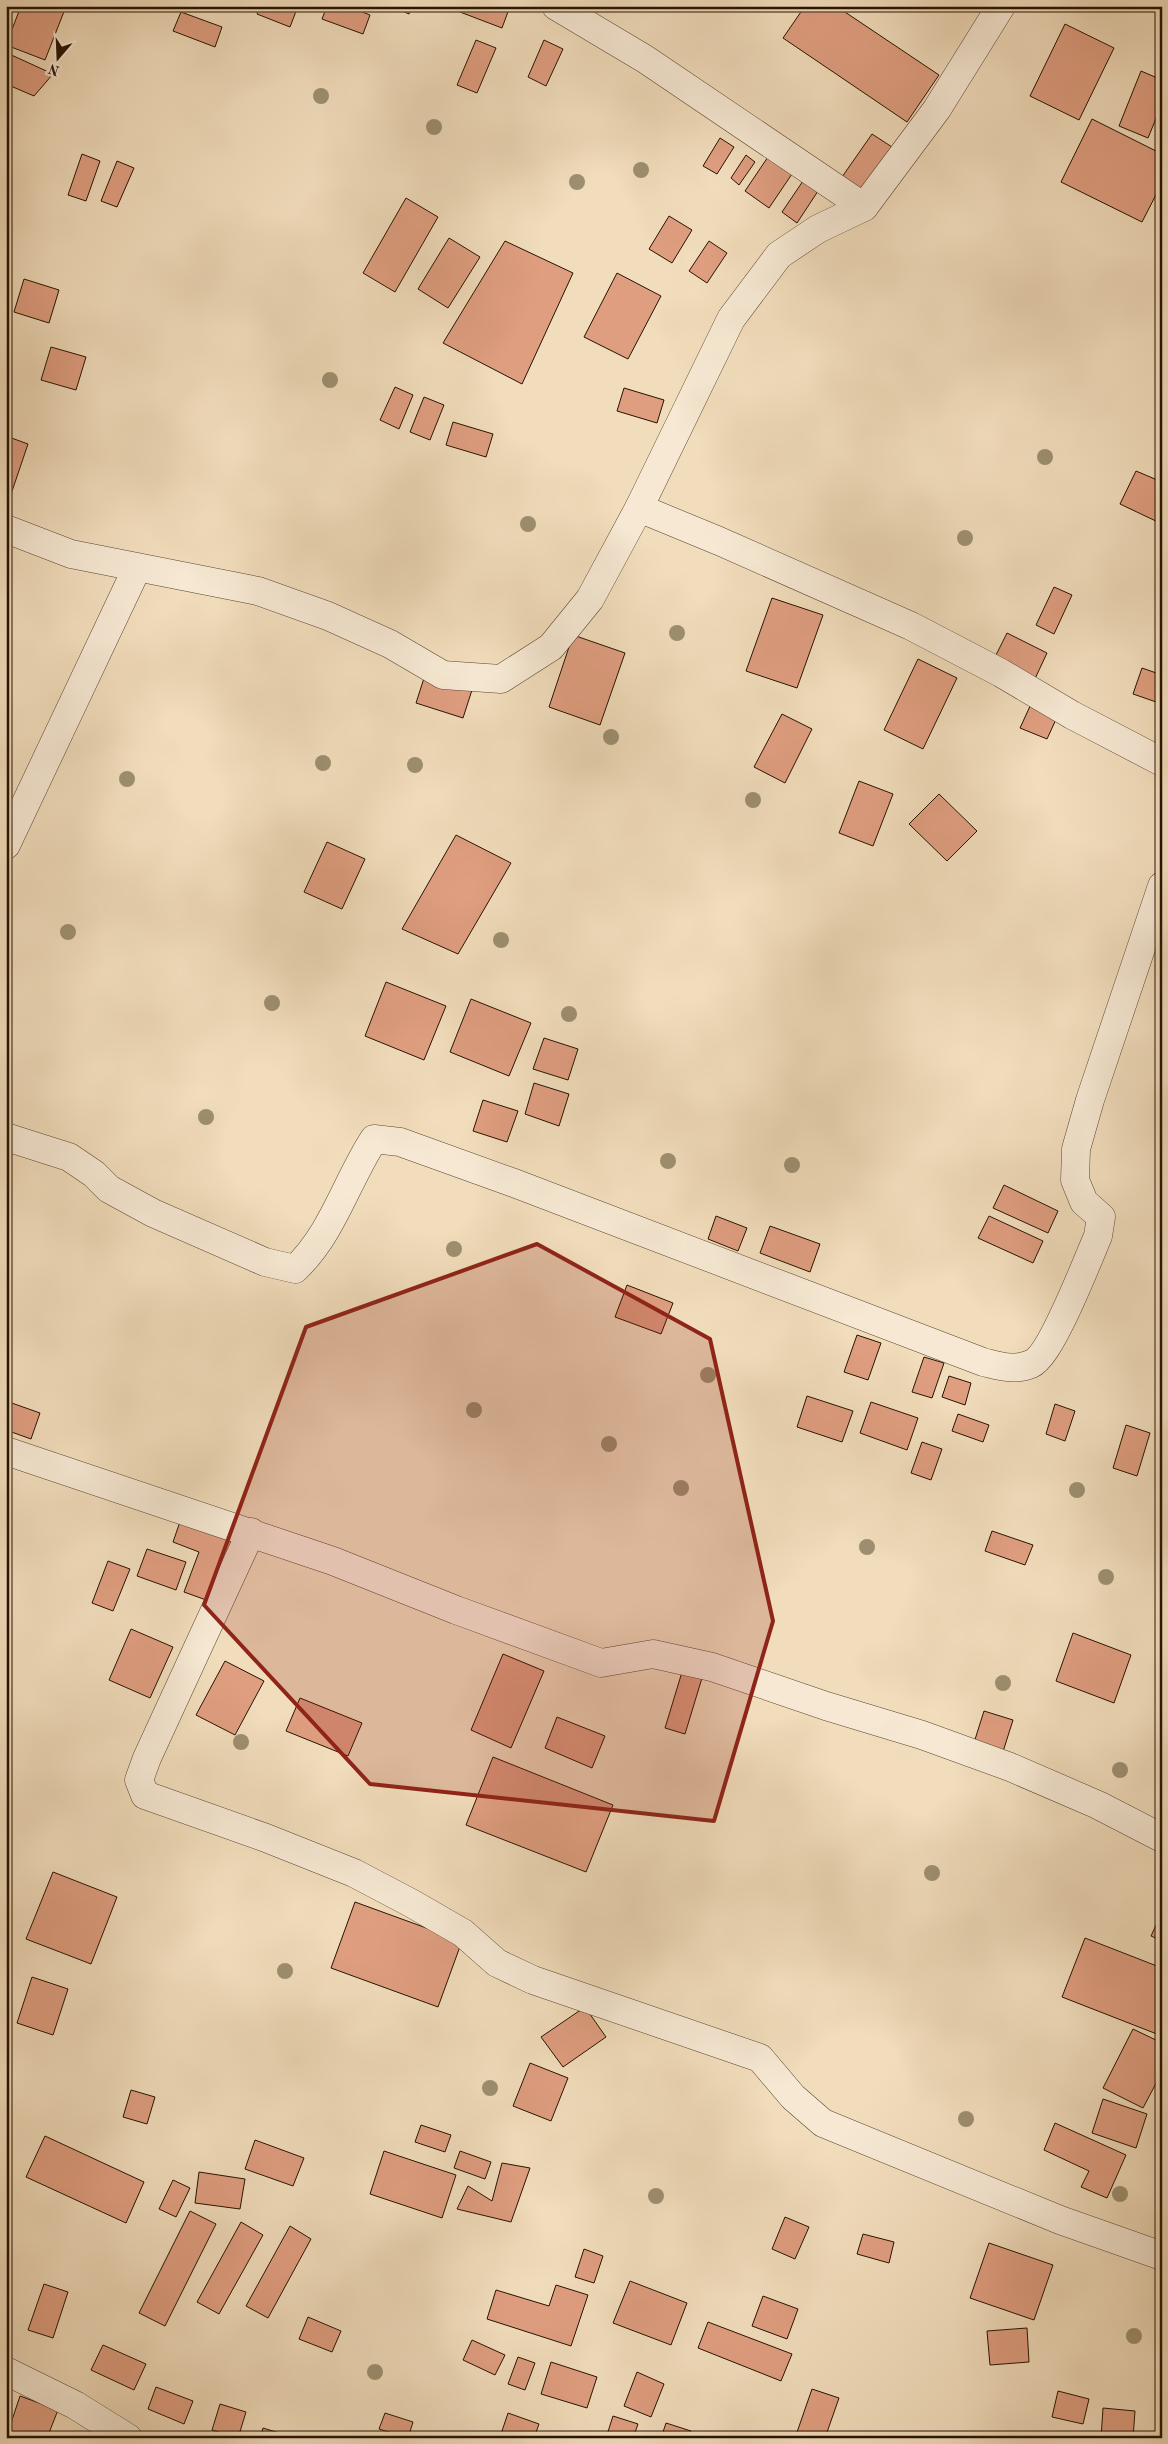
<svg xmlns="http://www.w3.org/2000/svg" width="1168" height="2444" font-family="'Old Standard TT',serif">
<style>
.building{fill:#df9e80;stroke:#271300}
.lines{fill:none;stroke-linecap:round;stroke-linejoin:round}
.minor-casing{stroke:#5a452f;stroke-width:29}
.minor{stroke:#f6e8d3;stroke-width:28}
.tree{fill:#9d8f70}
.marked{fill:#8f2418;fill-opacity:0.2;stroke:#8f2418;stroke-width:4;stroke-linejoin:round}
</style>
<rect width="100%" height="100%" fill="#f1dcbb"/>
<filter id="stains"><feTurbulence type="fractalNoise" baseFrequency=".004" numOctaves="4"/><feColorMatrix values="0 0 0 0 .2 0 0 0 0 .09 0 0 0 0 .02 0 0 0 .5 -.17"/></filter>
<radialGradient id="worn" r=".72"><stop offset=".6" stop-color="#630" stop-opacity="0"/><stop offset="1" stop-color="#630" stop-opacity=".3"/></radialGradient>
<!-- building -->
<g class="building">
<path d="M 21,6 L 57,6 L 65,9 L 45,60 L 6,45 Z"/>
<path d="M 260,6 L 298,6 L 290,27 L 257,14 Z"/>
<path d="M 327,6 L 347,6 L 370,15 L 363,34 L 322,19 Z"/>
<path d="M 391,6 L 412,6 L 409,14 Z"/>
<path d="M 463,6 L 502,6 L 509,9 L 502,28 L 460,12 Z"/>
<path d="M 805,6 L 836,6 L 939,75 L 907,122 L 783,38 Z"/>
<path d="M 181,12 L 222,27 L 215,47 L 173,31 Z"/>
<path d="M 1065,24 L 1114,48 L 1079,120 L 1030,96 Z"/>
<path d="M 476,40 L 496,48 L 477,93 L 457,85 Z"/>
<path d="M 544,40 L 563,49 L 546,86 L 528,77 Z"/>
<path d="M 7,53 L 53,74 L 34,96 L 6,84 Z"/>
<path d="M 1141,71 L 1162,80 L 1162,104 L 1148,138 L 1119,126 Z"/>
<path d="M 1092,119 L 1162,154 L 1162,183 L 1142,222 L 1061,182 Z"/>
<path d="M 872,134 L 892,147 L 863,191 L 842,177 Z"/>
<path d="M 720,138 L 734,147 L 717,174 L 703,166 Z"/>
<path d="M 82,154 L 100,161 L 86,201 L 68,195 Z"/>
<path d="M 770,154 L 794,171 L 769,208 L 745,191 Z"/>
<path d="M 746,155 L 755,162 L 739,185 L 731,178 Z"/>
<path d="M 117,161 L 134,168 L 117,207 L 101,201 Z"/>
<path d="M 805,178 L 820,188 L 797,223 L 782,212 Z"/>
<path d="M 406,198 L 438,217 L 395,292 L 363,273 Z"/>
<path d="M 669,216 L 692,230 L 672,263 L 649,249 Z"/>
<path d="M 449,238 L 480,257 L 448,308 L 418,289 Z"/>
<path d="M 505,241 L 573,273 L 522,384 L 443,343 Z"/>
<path d="M 709,241 L 727,253 L 707,283 L 689,271 Z"/>
<path d="M 617,273 L 661,296 L 628,359 L 584,337 Z"/>
<path d="M 24,279 L 59,290 L 49,323 L 14,312 Z"/>
<path d="M 51,347 L 86,357 L 76,390 L 41,380 Z"/>
<path d="M 395,387 L 413,395 L 399,429 L 380,420 Z"/>
<path d="M 624,388 L 664,400 L 657,423 L 617,411 Z"/>
<path d="M 424,397 L 444,405 L 430,440 L 410,432 Z"/>
<path d="M 453,422 L 493,434 L 486,457 L 446,445 Z"/>
<path d="M 6,436 L 28,444 L 7,506 L 6,506 Z"/>
<path d="M 1136,471 L 1162,482 L 1162,518 L 1160,523 L 1120,504 Z"/>
<path d="M 1054,587 L 1072,595 L 1054,634 L 1036,625 Z"/>
<path d="M 772,598 L 823,615 L 797,688 L 746,671 Z"/>
<path d="M 1007,633 L 1047,653 L 1033,683 L 992,663 Z"/>
<path d="M 573,635 L 625,653 L 600,725 L 549,707 Z"/>
<path d="M 918,659 L 957,678 L 923,749 L 884,730 Z"/>
<path d="M 1142,668 L 1162,675 L 1162,704 L 1133,694 Z"/>
<path d="M 425,675 L 472,690 L 463,718 L 416,703 Z"/>
<path d="M 1031,704 L 1058,715 L 1047,739 L 1020,728 Z"/>
<path d="M 782,714 L 812,729 L 785,783 L 754,767 Z"/>
<path d="M 859,781 L 893,794 L 873,846 L 839,833 Z"/>
<path d="M 939,794 L 977,831 L 947,861 L 909,824 Z"/>
<path d="M 456,835 L 511,863 L 458,954 L 402,929 Z"/>
<path d="M 327,842 L 365,859 L 342,909 L 304,892 Z"/>
<path d="M 386,982 L 446,1006 L 424,1060 L 365,1036 Z"/>
<path d="M 471,999 L 531,1023 L 509,1076 L 450,1052 Z"/>
<path d="M 544,1038 L 578,1049 L 568,1080 L 533,1069 Z"/>
<path d="M 534,1083 L 569,1094 L 559,1126 L 525,1114 Z"/>
<path d="M 483,1100 L 518,1111 L 507,1142 L 473,1131 Z"/>
<path d="M 1004,1185 L 1058,1211 L 1048,1233 L 993,1208 Z"/>
<path d="M 716,1216 L 747,1228 L 738,1251 L 708,1239 Z"/>
<path d="M 989,1216 L 1043,1241 L 1033,1263 L 978,1238 Z"/>
<path d="M 770,1226 L 820,1244 L 810,1272 L 760,1253 Z"/>
<path d="M 627,1285 L 673,1303 L 661,1334 L 615,1317 Z"/>
<path d="M 857,1335 L 881,1343 L 868,1380 L 844,1372 Z"/>
<path d="M 924,1357 L 944,1363 L 932,1398 L 912,1392 Z"/>
<path d="M 949,1376 L 971,1383 L 965,1405 L 942,1397 Z"/>
<path d="M 807,1396 L 853,1411 L 842,1442 L 797,1427 Z"/>
<path d="M 6,1401 L 40,1413 L 31,1439 L 6,1430 Z"/>
<path d="M 871,1402 L 918,1418 L 907,1450 L 860,1433 Z"/>
<path d="M 1055,1404 L 1075,1411 L 1065,1441 L 1046,1434 Z"/>
<path d="M 958,1414 L 989,1425 L 983,1442 L 952,1431 Z"/>
<path d="M 1126,1425 L 1150,1433 L 1137,1476 L 1113,1468 Z"/>
<path d="M 922,1442 L 942,1449 L 931,1480 L 911,1473 Z"/>
<path d="M 182,1516 L 234,1535 L 209,1601 L 184,1592 L 199,1552 L 173,1542 Z"/>
<path d="M 1162,1523 L 1162,1547 L 1156,1545 Z"/>
<path d="M 992,1531 L 1033,1545 L 1025,1565 L 985,1551 Z"/>
<path d="M 147,1549 L 186,1562 L 176,1590 L 137,1576 Z"/>
<path d="M 108,1561 L 130,1569 L 113,1611 L 92,1603 Z"/>
<path d="M 131,1629 L 173,1647 L 150,1698 L 109,1680 Z"/>
<path d="M 1073,1633 L 1131,1655 L 1114,1703 L 1056,1681 Z"/>
<path d="M 503,1654 L 544,1671 L 511,1748 L 471,1730 Z"/>
<path d="M 225,1661 L 264,1681 L 235,1735 L 196,1715 Z"/>
<path d="M 682,1672 L 702,1678 L 685,1734 L 665,1728 Z"/>
<path d="M 300,1698 L 362,1723 L 348,1756 L 286,1731 Z"/>
<path d="M 984,1711 L 1013,1720 L 1001,1758 L 972,1749 Z"/>
<path d="M 557,1717 L 605,1736 L 592,1768 L 545,1748 Z"/>
<path d="M 493,1757 L 613,1805 L 586,1872 L 466,1825 Z"/>
<path d="M 53,1872 L 117,1897 L 91,1964 L 26,1939 Z"/>
<path d="M 355,1902 L 462,1941 L 438,2007 L 331,1968 Z"/>
<path d="M 1162,1912 L 1162,1941 L 1151,1936 Z"/>
<path d="M 1085,1938 L 1162,1968 L 1162,2036 L 1062,1997 Z"/>
<path d="M 32,1977 L 68,1989 L 53,2035 L 17,2023 Z"/>
<path d="M 585,2007 L 606,2037 L 563,2067 L 541,2037 Z"/>
<path d="M 1133,2029 L 1162,2043 L 1162,2072 L 1143,2108 L 1103,2088 Z"/>
<path d="M 530,2063 L 568,2078 L 551,2121 L 513,2106 Z"/>
<path d="M 131,2090 L 155,2097 L 147,2124 L 123,2117 Z"/>
<path d="M 1103,2099 L 1147,2114 L 1136,2148 L 1092,2133 Z"/>
<path d="M 1055,2123 L 1126,2155 L 1107,2198 L 1081,2187 L 1089,2171 L 1044,2150 Z"/>
<path d="M 421,2125 L 451,2135 L 445,2152 L 415,2142 Z"/>
<path d="M 45,2136 L 144,2182 L 126,2223 L 26,2177 Z"/>
<path d="M 255,2140 L 304,2158 L 293,2186 L 245,2169 Z"/>
<path d="M 384,2151 L 456,2175 L 442,2218 L 370,2194 Z"/>
<path d="M 460,2151 L 491,2162 L 485,2179 L 454,2168 Z"/>
<path d="M 502,2163 L 530,2168 L 511,2222 L 457,2209 L 468,2186 L 492,2201 Z"/>
<path d="M 199,2172 L 245,2179 L 240,2209 L 195,2203 Z"/>
<path d="M 173,2180 L 190,2188 L 176,2217 L 159,2209 Z"/>
<path d="M 190,2211 L 216,2224 L 165,2326 L 139,2313 Z"/>
<path d="M 785,2217 L 809,2227 L 795,2259 L 772,2249 Z"/>
<path d="M 241,2222 L 263,2235 L 219,2314 L 197,2302 Z"/>
<path d="M 290,2226 L 311,2239 L 268,2318 L 246,2306 Z"/>
<path d="M 863,2234 L 894,2242 L 889,2263 L 857,2254 Z"/>
<path d="M 989,2243 L 1053,2265 L 1034,2320 L 970,2298 Z"/>
<path d="M 584,2249 L 603,2256 L 594,2283 L 575,2277 Z"/>
<path d="M 630,2281 L 687,2303 L 671,2345 L 613,2323 Z"/>
<path d="M 44,2284 L 68,2292 L 53,2338 L 28,2330 Z"/>
<path d="M 556,2285 L 588,2295 L 571,2346 L 487,2319 L 496,2290 L 549,2306 Z"/>
<path d="M 763,2296 L 798,2309 L 787,2339 L 752,2326 Z"/>
<path d="M 308,2317 L 341,2331 L 332,2352 L 299,2339 Z"/>
<path d="M 708,2322 L 792,2354 L 781,2381 L 698,2348 Z"/>
<path d="M 1027,2328 L 1029,2362 L 990,2365 L 987,2331 Z"/>
<path d="M 472,2340 L 505,2355 L 495,2375 L 463,2360 Z"/>
<path d="M 103,2345 L 146,2364 L 134,2390 L 91,2370 Z"/>
<path d="M 518,2357 L 535,2363 L 525,2390 L 508,2384 Z"/>
<path d="M 551,2362 L 597,2377 L 587,2408 L 541,2394 Z"/>
<path d="M 637,2372 L 664,2384 L 651,2417 L 624,2406 Z"/>
<path d="M 156,2387 L 193,2401 L 184,2424 L 148,2409 Z"/>
<path d="M 812,2389 L 839,2398 L 825,2438 L 795,2438 Z"/>
<path d="M 1058,2391 L 1089,2399 L 1083,2424 L 1052,2417 Z"/>
<path d="M 20,2396 L 58,2410 L 47,2438 L 6,2438 Z"/>
<path d="M 220,2404 L 246,2412 L 238,2438 L 212,2430 Z"/>
<path d="M 1103,2408 L 1135,2411 L 1133,2438 L 1101,2438 Z"/>
<path d="M 385,2413 L 413,2422 L 408,2438 L 379,2429 Z"/>
<path d="M 508,2413 L 539,2424 L 534,2438 L 511,2438 L 501,2434 Z"/>
<path d="M 613,2416 L 638,2424 L 633,2438 L 606,2438 Z"/>
<path d="M 666,2423 L 691,2431 L 689,2438 L 661,2438 Z"/>
<path d="M 263,2428 L 289,2436 L 289,2438 L 260,2438 Z"/>
</g>
<g class="lines">
<!-- minor casing -->
<g class="minor-casing">
<g id="minor">
<path d="M 556,6 L 645,59 L 864,207"/>
<path d="M 639,508 L 719,541 L 911,626 L 1001,673 L 1072,715 L 1162,762"/>
<path d="M 6,529 L 71,554 L 258,591 L 328,616 L 390,644 L 443,675 L 501,679 L 551,647 L 590,599 L 639,508 L 731,319 L 779,255 L 818,229 L 864,207 L 937,109 L 1001,6"/>
<path d="M 6,845 L 137,568"/>
<path d="M 6,1137 L 69,1157 L 94,1174 L 109,1189 L 153,1213 L 265,1262 L 295,1269 C 333,1233 346,1182 374,1139 L 400,1142 L 514,1183 L 983,1362 C 1000,1366 1014,1371 1031,1364 C 1051,1356 1088,1259 1098,1236 L 1101,1217 L 1084,1202 L 1075,1180 L 1076,1149 L 1090,1100 L 1162,886"/>
<path d="M 6,1451 L 333,1561 L 456,1610 L 601,1663 L 653,1654 L 712,1667 L 826,1706 L 922,1735 L 1010,1767 L 1098,1805 L 1162,1838"/>
<path d="M 251,1532 L 147,1758 L 139,1780 L 145,1795 L 266,1838 L 354,1873 L 411,1903 L 463,1933 L 497,1963 L 533,1980 L 760,2058 L 793,2097 L 823,2123 L 1060,2220 L 1162,2256"/>
<path d="M 6,2371 L 75,2405 L 128,2438"/>
</g>
</g>
<!-- minor -->
<use href="#minor" class="minor"/>
</g>
<!-- trees -->
<g class="tree">
<circle cx="321" cy="96" r="8"/>
<circle cx="434" cy="127" r="8"/>
<circle cx="641" cy="170" r="8"/>
<circle cx="577" cy="182" r="8"/>
<circle cx="330" cy="380" r="8"/>
<circle cx="1045" cy="457" r="8"/>
<circle cx="528" cy="524" r="8"/>
<circle cx="965" cy="538" r="8"/>
<circle cx="677" cy="633" r="8"/>
<circle cx="611" cy="737" r="8"/>
<circle cx="323" cy="763" r="8"/>
<circle cx="415" cy="765" r="8"/>
<circle cx="127" cy="779" r="8"/>
<circle cx="753" cy="800" r="8"/>
<circle cx="68" cy="932" r="8"/>
<circle cx="501" cy="940" r="8"/>
<circle cx="272" cy="1003" r="8"/>
<circle cx="569" cy="1014" r="8"/>
<circle cx="206" cy="1117" r="8"/>
<circle cx="668" cy="1161" r="8"/>
<circle cx="792" cy="1165" r="8"/>
<circle cx="454" cy="1249" r="8"/>
<circle cx="708" cy="1375" r="8"/>
<circle cx="474" cy="1410" r="8"/>
<circle cx="609" cy="1444" r="8"/>
<circle cx="681" cy="1488" r="8"/>
<circle cx="1077" cy="1490" r="8"/>
<circle cx="867" cy="1547" r="8"/>
<circle cx="1106" cy="1577" r="8"/>
<circle cx="1003" cy="1683" r="8"/>
<circle cx="241" cy="1742" r="8"/>
<circle cx="1120" cy="1770" r="8"/>
<circle cx="932" cy="1873" r="8"/>
<circle cx="285" cy="1971" r="8"/>
<circle cx="490" cy="2088" r="8"/>
<circle cx="966" cy="2119" r="8"/>
<circle cx="1120" cy="2194" r="8"/>
<circle cx="656" cy="2196" r="8"/>
<circle cx="1134" cy="2336" r="8"/>
<circle cx="375" cy="2372" r="8"/>
</g>
<!-- marked area -->
<path class="marked" d="M 537,1244 L 710,1339 L 773,1621 L 714,1821 L 370,1784 L 204,1605 L 306,1327 Z"/>
<!-- margin -->
<rect width="1168" height="2444" fill="none" stroke="#f1dcbb" stroke-width="25"/>
<rect x="8" y="8" width="1153" height="2429" fill="none" stroke="#271300" stroke-width="2.5"/>
<rect x="12" y="12" width="1143" height="2419" fill="none" stroke="#271300"/>
<!-- north arrow -->
<g transform="translate(58 58) rotate(199)" stroke="#f6e8d3" stroke-width="4" paint-order="stroke">
<path d="M0-4L9 19L0 12L-9 19Z" fill="#271300"/>
<text y="-8" font-size="14" font-weight="bold" text-anchor="middle" fill="#271300">N</text>
</g>
<rect width="100%" height="100%" filter="url(#stains)"/>
<rect width="100%" height="100%" fill="url(#worn)"/>
</svg>
